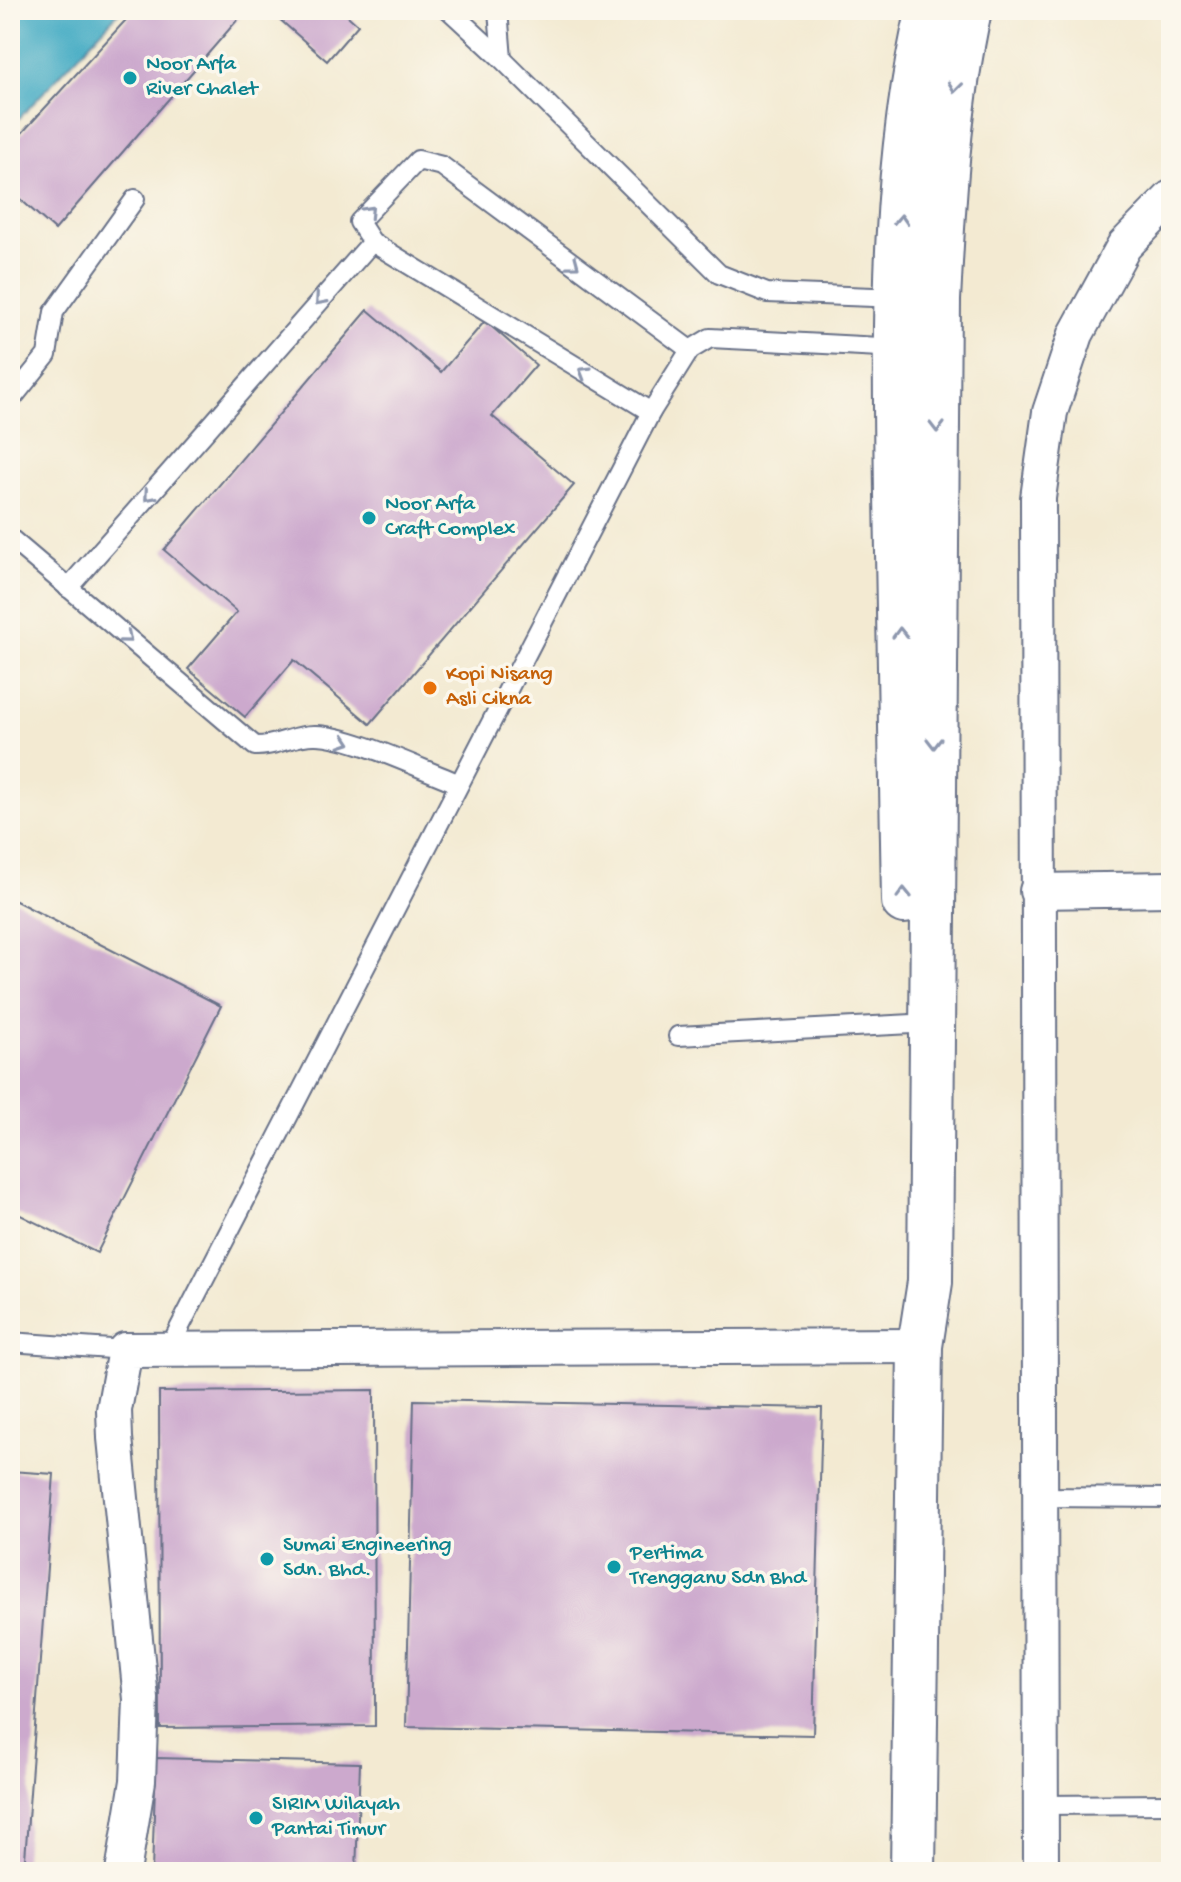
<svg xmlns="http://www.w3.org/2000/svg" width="1181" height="1882" font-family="'Gochi Hand',sans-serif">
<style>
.water{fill:#44acc4;stroke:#306e91;stroke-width:2}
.building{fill:#cca9cd}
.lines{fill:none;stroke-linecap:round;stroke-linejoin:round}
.service-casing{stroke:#677087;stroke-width:22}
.minor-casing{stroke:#677087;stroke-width:38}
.tertiary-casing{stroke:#677087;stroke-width:48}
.service{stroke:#fff;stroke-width:18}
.minor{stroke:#fff;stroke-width:34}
.tertiary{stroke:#fff;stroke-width:44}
.oneway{stroke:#8d97ae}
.culture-dot{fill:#0f9aa8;stroke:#fbf7ec;stroke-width:3}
.food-dot{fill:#e8710a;stroke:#fbf7ec;stroke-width:3}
.labels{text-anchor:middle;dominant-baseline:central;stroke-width:7;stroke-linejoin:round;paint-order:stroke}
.culture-label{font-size:22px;fill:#0d838f;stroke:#fbf7ec;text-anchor:start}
.food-label{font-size:22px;fill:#c56008;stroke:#fbf7ec;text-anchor:start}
</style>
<rect width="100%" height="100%" fill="#fbf7ec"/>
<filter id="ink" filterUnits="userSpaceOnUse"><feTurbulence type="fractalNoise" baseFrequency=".0125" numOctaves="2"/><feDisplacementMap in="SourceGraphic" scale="16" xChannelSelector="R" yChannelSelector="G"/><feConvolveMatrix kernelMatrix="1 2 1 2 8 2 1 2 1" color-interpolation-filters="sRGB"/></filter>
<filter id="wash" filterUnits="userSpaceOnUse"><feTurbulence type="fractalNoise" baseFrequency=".006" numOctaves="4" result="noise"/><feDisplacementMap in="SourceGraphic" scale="32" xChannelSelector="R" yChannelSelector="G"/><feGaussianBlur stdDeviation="1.8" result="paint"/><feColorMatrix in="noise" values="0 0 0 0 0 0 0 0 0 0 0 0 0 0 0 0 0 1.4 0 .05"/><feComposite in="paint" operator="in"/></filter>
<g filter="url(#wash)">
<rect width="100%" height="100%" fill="#f3ead2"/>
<!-- water -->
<path class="water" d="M 10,10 L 121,10 L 10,128 Z"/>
<g id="blocks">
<!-- building -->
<g class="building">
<path d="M 135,10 L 246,10 L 55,230 L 10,190 L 10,146 Z"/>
<path d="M 269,10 L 341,10 L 358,25 L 327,61 Z"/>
<path d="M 368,310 L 441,372 L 485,321 L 536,365 L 492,416 L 574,485 L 370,724 L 294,660 L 245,717 L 188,669 L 237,612 L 164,550 Z"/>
<path d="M 10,898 L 221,1006 L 97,1253 L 10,1210 Z"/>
<path d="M 374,1390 L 375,1726 L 160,1728 L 159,1392 Z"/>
<path d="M 414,1400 L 822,1408 L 813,1735 L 406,1727 Z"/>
<path d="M 10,1471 L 54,1474 L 24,1872 L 10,1872 Z"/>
<path d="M 156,1758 L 360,1763 L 356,1872 L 152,1872 Z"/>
</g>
</g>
</g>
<g filter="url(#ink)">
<use href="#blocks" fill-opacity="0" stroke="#677087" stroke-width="2"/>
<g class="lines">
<!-- service casing -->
<g class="service-casing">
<g id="service">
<path d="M 449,10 L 502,59"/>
<path d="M 498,10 L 502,59 L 719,274 L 767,293 L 900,298"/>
<path d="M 10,401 L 47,355 L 54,312 L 135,199"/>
<path d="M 651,412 L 372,242 L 359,222 L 418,160 L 442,166 L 690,350"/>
<path d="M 10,538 L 255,746 C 277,747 294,734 316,735 C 353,736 420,769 458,783"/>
<path d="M 68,588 L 372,242"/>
<path d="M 678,1036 L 932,1023"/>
<path d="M 10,1342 L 125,1350"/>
<path d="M 168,1350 L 651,412 L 690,350 L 710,338 L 899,348"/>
<path d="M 1039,1497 L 1171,1498"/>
<path d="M 1041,1805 L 1171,1804"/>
</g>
</g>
<!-- minor casing -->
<g class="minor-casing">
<g id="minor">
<path d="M 1037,891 L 1171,889"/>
<path d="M 123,1872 L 138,1781 L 141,1699 L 115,1438 L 114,1410 L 125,1350 L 920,1346"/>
<path d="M 1041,1872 L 1038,498 L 1050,412 L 1076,334 L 1124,246 L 1171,198"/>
</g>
</g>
<!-- tertiary casing -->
<g class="tertiary-casing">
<g id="tertiary">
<path d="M 904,901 C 902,765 899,629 897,494 C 895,332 891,168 929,10"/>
<path d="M 913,1872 L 920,1346 L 930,1282 L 938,300 C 943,202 948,106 969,10"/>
</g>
</g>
<!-- service -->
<use href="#service" class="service"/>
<!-- minor -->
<use href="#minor" class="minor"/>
<!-- tertiary -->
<use href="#tertiary" class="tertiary"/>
</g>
<!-- one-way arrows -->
<defs><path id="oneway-chevron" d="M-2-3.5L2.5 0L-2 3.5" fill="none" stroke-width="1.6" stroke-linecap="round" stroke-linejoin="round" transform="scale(2)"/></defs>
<g class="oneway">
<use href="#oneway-chevron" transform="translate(955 87) rotate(97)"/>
<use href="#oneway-chevron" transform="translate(369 211) rotate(-46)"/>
<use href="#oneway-chevron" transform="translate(901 220) rotate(-87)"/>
<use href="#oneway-chevron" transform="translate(574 264) rotate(37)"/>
<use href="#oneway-chevron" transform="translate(320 300) rotate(131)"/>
<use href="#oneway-chevron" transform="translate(584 372) rotate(-149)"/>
<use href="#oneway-chevron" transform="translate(937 427) rotate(90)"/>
<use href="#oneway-chevron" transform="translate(149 496) rotate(131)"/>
<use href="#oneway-chevron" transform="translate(900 633) rotate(-91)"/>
<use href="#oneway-chevron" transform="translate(127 638) rotate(40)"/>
<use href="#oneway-chevron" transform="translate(345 742) rotate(19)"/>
<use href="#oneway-chevron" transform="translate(934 743) rotate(90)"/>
<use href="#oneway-chevron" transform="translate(904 893) rotate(-91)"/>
</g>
</g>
<!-- markers -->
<g class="culture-dot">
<circle cx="130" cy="78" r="8"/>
<circle cx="369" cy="518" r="8"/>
<circle cx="267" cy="1559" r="8"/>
<circle cx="614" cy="1567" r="8"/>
<circle cx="256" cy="1818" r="8"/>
</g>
<circle class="food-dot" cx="430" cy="688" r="8"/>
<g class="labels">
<!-- culture labels -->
<g class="culture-label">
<text x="146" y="65">Noor Arfa<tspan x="146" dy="25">River Chalet</tspan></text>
<text x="385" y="505">Noor Arfa<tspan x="385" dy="25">Craft Complex</tspan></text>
<text x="283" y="1546">Sumai Engineering<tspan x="283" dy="25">Sdn. Bhd.</tspan></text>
<text x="630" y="1554">Pertima<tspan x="630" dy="25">Trengganu Sdn Bhd</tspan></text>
<text x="272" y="1805">SIRIM Wilayah<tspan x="272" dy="25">Pantai Timur</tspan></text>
</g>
<!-- food labels -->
<g class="food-label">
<text x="446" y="675">Kopi Nisang<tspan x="446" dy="25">Asli Cikna</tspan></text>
</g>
</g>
<!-- margin -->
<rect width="1181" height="1882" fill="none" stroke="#fbf7ec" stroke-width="40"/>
</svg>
